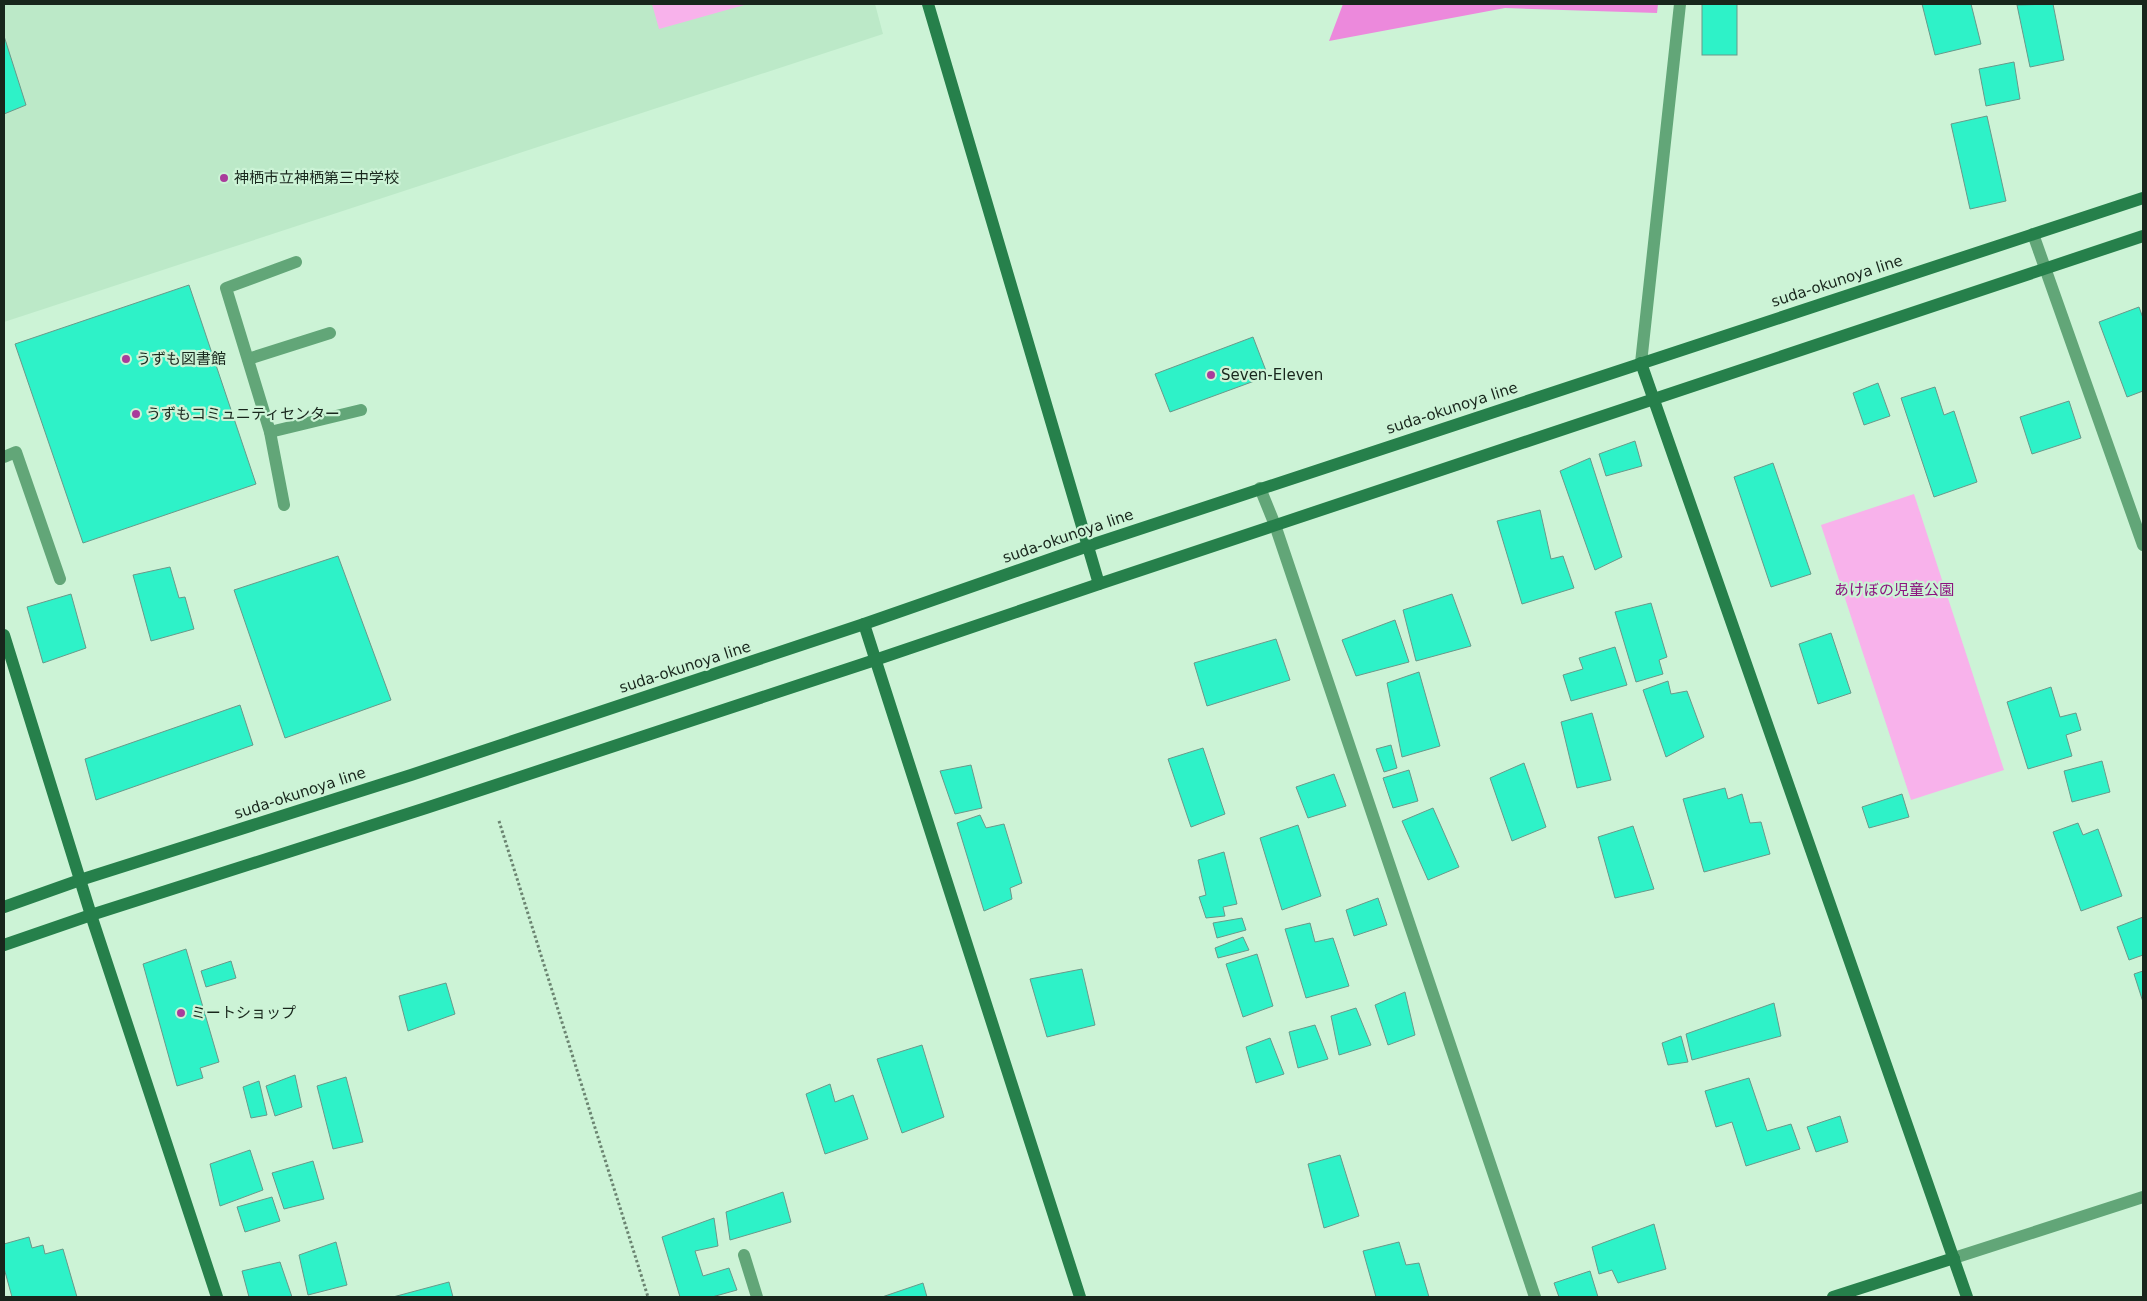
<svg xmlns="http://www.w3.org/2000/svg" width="2147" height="1301" font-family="'DejaVu Sans','Noto Sans JP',sans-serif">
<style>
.built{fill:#bce9c8}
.green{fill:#f8b2eb}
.forest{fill:#ec89dc}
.building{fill:#2ef2c8;stroke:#69998a}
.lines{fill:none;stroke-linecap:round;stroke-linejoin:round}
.path{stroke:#6b8471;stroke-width:3;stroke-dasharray:2.5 2.5;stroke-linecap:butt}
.lane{stroke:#62a678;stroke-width:12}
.street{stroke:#62a678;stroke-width:12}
.secondary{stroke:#26804b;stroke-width:12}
.poi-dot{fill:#a93c9b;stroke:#ccf3d6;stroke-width:2}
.labels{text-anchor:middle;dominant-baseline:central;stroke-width:4.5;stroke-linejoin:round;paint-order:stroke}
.poi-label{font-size:15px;fill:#18261c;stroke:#ccf3d6;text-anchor:start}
.street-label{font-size:15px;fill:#18261c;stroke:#ccf3d6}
.park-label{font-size:15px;fill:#8c137f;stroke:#ccf3d6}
</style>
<rect width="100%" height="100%" fill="#ccf3d6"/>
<!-- built -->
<path class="built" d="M 4,4 L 875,4 L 883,34 L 4,322 Z"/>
<!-- green -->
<g class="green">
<path d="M 652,4 L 748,4 L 659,29 Z"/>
<path d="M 1914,494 L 2004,770 L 1911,800 L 1821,525 Z"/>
</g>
<!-- forest -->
<path class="forest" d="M 1343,4 L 1658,4 L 1657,13 L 1505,8 L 1329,41 Z"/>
<!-- building -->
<g class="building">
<rect x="1702" y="4" width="35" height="51"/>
<path d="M 1922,4 L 1971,4 L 1981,44 L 1935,55 Z"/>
<path d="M 2053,4 L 2064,60 L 2030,67 L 2017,5 Z"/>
<path d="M 4,36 L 26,105 L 4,114 Z"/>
<path d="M 2014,62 L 2020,99 L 1986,106 L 1979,69 Z"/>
<path d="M 1987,116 L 2006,201 L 1970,209 L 1951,124 Z"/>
<path d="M 189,285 L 256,484 L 83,543 L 15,344 Z"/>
<path d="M 2139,307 L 2143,318 L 2143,391 L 2127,397 L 2099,322 Z"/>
<path d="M 1253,337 L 1268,376 L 1170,412 L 1155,374 Z"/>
<path d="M 1878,383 L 1890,416 L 1864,425 L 1853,393 Z"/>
<path d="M 1935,387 L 1944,415 L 1954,411 L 1977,482 L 1934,497 L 1901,398 Z"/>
<path d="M 2069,401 L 2081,438 L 2032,454 L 2020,417 Z"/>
<path d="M 1635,441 L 1642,466 L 1606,476 L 1599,454 Z"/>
<path d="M 1590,458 L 1622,557 L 1595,570 L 1560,471 Z"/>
<path d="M 1773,463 L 1811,574 L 1771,587 L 1734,477 Z"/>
<path d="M 1540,510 L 1551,559 L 1563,556 L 1574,588 L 1522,604 L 1497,521 Z"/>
<path d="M 338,556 L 391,700 L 285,738 L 234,590 Z"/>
<path d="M 170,567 L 179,598 L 185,597 L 194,629 L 151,641 L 133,575 Z"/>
<path d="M 71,594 L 86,648 L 43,663 L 27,607 Z"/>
<path d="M 1452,594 L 1471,646 L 1416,661 L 1403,610 Z"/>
<path d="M 1651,603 L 1667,657 L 1659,660 L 1663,674 L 1636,682 L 1615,612 Z"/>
<path d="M 1395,620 L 1409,662 L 1356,676 L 1342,640 Z"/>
<path d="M 1831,633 L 1851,693 L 1818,704 L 1799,644 Z"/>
<path d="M 1276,639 L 1290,680 L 1207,706 L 1194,663 Z"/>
<path d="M 1615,647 L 1627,685 L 1571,701 L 1563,675 L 1583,669 L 1579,658 Z"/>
<path d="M 1419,672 L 1440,746 L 1402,757 L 1387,683 Z"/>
<path d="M 1668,681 L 1671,694 L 1687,691 L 1704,737 L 1666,757 L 1643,690 Z"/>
<path d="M 2051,687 L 2060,717 L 2076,713 L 2081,730 L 2066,735 L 2072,756 L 2028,769 L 2007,702 Z"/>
<path d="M 240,705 L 253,745 L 96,800 L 85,759 Z"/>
<path d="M 1592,713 L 1611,780 L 1577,788 L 1561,722 Z"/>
<path d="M 1391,745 L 1397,768 L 1384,772 L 1376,749 Z"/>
<path d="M 1203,748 L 1225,814 L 1191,827 L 1168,759 Z"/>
<path d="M 2102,761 L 2110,792 L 2072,802 L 2064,771 Z"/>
<path d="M 1524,763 L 1546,827 L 1512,841 L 1490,778 Z"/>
<path d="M 971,765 L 982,808 L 955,814 L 940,771 Z"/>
<path d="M 1409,770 L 1418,801 L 1393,808 L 1383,778 Z"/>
<path d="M 1334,774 L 1346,806 L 1308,818 L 1296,787 Z"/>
<path d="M 1725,788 L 1728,799 L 1742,794 L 1750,823 L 1761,822 L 1770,854 L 1704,872 L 1683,799 Z"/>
<path d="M 1902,794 L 1909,817 L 1869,828 L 1862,807 Z"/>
<path d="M 1433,808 L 1459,867 L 1428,880 L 1402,821 Z"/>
<path d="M 980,815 L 986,828 L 1004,824 L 1022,883 L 1010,888 L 1012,899 L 984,911 L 957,823 Z"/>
<path d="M 2078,823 L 2083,835 L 2098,829 L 2122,896 L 2081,911 L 2053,832 Z"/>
<path d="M 1298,825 L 1321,896 L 1282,910 L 1260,838 Z"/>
<path d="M 1633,826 L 1654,889 L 1615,898 L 1598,837 Z"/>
<path d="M 1224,852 L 1237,904 L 1223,907 L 1225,916 L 1206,918 L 1199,897 L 1206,895 L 1198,860 Z"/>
<path d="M 1378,898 L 1387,925 L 1354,936 L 1346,910 Z"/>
<path d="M 2143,917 L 2143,955 L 2129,960 L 2117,927 Z"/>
<path d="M 1242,918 L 1246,930 L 1217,938 L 1213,923 Z"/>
<path d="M 1310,923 L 1315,942 L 1333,938 L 1349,986 L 1306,998 L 1285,929 Z"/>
<path d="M 1243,937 L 1249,950 L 1218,958 L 1215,948 Z"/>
<path d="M 186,949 L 219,1062 L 200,1068 L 203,1078 L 177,1086 L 143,964 Z"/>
<path d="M 1257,954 L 1273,1006 L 1243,1017 L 1226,964 Z"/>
<path d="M 231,961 L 236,978 L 206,987 L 201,971 Z"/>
<path d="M 1082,969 L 1095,1025 L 1047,1037 L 1030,979 Z"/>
<path d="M 2143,971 L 2143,1002 L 2134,974 Z"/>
<path d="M 446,983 L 455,1014 L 408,1031 L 399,996 Z"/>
<path d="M 1405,992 L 1415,1035 L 1388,1045 L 1375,1005 Z"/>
<path d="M 1774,1003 L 1781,1036 L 1692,1060 L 1686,1034 Z"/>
<path d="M 1356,1008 L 1371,1045 L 1339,1055 L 1331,1016 Z"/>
<path d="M 1315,1025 L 1328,1059 L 1298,1068 L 1289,1032 Z"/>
<path d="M 1681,1036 L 1688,1062 L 1668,1065 L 1662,1043 Z"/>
<path d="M 1270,1038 L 1284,1074 L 1256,1083 L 1246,1047 Z"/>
<path d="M 922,1045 L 944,1117 L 902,1133 L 877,1059 Z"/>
<path d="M 295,1075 L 302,1107 L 275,1116 L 266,1086 Z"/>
<path d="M 346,1077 L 363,1142 L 333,1149 L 317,1086 Z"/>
<path d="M 1749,1078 L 1767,1131 L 1791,1124 L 1800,1149 L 1746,1166 L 1732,1122 L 1716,1127 L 1705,1091 Z"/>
<path d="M 259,1081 L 267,1115 L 251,1118 L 243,1087 Z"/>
<path d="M 830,1084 L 835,1102 L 853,1095 L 868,1139 L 825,1154 L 806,1094 Z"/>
<path d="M 1840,1116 L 1848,1142 L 1816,1152 L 1807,1127 Z"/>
<path d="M 250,1150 L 263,1190 L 220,1206 L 210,1164 Z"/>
<path d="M 1340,1155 L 1359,1216 L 1324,1228 L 1308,1164 Z"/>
<path d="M 313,1161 L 324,1199 L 284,1209 L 272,1173 Z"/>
<path d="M 783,1192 L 791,1222 L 730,1240 L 726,1212 Z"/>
<path d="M 272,1197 L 280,1221 L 245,1232 L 237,1207 Z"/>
<path d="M 714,1218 L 718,1246 L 695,1251 L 703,1276 L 729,1268 L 737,1290 L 712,1297 L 680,1297 L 662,1237 Z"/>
<path d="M 1654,1224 L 1666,1269 L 1618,1283 L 1612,1270 L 1599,1274 L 1592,1247 Z"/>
<path d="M 29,1237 L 32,1248 L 43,1245 L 45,1254 L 63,1249 L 77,1297 L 12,1297 L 4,1268 L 4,1244 Z"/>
<path d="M 336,1242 L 347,1285 L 308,1295 L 299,1255 Z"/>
<path d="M 1399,1242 L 1406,1265 L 1419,1263 L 1429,1297 L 1376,1297 L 1363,1251 Z"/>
<path d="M 280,1262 L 292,1297 L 249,1297 L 242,1271 Z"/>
<path d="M 1590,1271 L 1598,1297 L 1559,1297 L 1554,1283 Z"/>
<path d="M 449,1282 L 453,1297 L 393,1297 Z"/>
<path d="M 923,1283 L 927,1297 L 882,1297 Z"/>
</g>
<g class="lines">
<!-- path -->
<path class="path" d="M 499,821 L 648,1297"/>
<!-- lane -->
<g class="lane">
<path d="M 248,359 L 330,333"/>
<path d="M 270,432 L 226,288 L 296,262"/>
<path d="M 4,457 L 16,452 L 60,579"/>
<path d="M 284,505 L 270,432 L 361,410"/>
<path d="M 744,1255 L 757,1297"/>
</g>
<!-- street -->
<g class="street">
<path d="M 2033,234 L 2143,545"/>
<path d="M 1641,363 L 1680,4"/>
<path d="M 1260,488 L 1275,525 L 1535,1297"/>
<path d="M 1954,1258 L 2143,1197"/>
</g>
<!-- secondary -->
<g class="secondary">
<path d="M 928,4 L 1099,584"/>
<path d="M 1641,363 L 1967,1297"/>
<path d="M 864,624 L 1080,1297"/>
<path d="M 4,635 L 91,915 L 217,1297"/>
<path d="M 4,907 L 80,880 L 411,775 L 864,624 L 1088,546 L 2143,198"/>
<path d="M 4,945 L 91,915 L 426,808 L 875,660 L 1099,584 L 2143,236"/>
<path d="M 1833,1297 L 1954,1258"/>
</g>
</g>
<!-- markers -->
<g class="poi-dot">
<circle cx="224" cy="178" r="5"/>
<circle cx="126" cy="359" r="5"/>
<circle cx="1211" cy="375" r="5"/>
<circle cx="136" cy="414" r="5"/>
<circle cx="181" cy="1013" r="5"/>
</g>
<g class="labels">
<!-- poi labels -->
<g class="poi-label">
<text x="234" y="178">神栖市立神栖第三中学校</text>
<text x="136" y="359">うずも図書館</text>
<text x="1221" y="375">Seven-Eleven</text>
<text x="146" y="414">うずもコミュニティセンター</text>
<text x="191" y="1013">ミートショップ</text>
</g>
<!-- street labels -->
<g class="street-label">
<text transform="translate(1837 281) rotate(-18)">suda-okunoya line</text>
<text transform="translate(1452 408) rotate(-18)">suda-okunoya line</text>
<text transform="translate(1068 536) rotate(-19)">suda-okunoya line</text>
<text transform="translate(685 667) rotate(-18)">suda-okunoya line</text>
<text transform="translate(300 793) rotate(-18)">suda-okunoya line</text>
</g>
<!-- park labels -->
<g class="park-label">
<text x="1894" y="590">あけぼの児童公園</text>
</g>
</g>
<!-- border -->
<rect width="2147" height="1301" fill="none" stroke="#18261c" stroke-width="10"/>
</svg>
